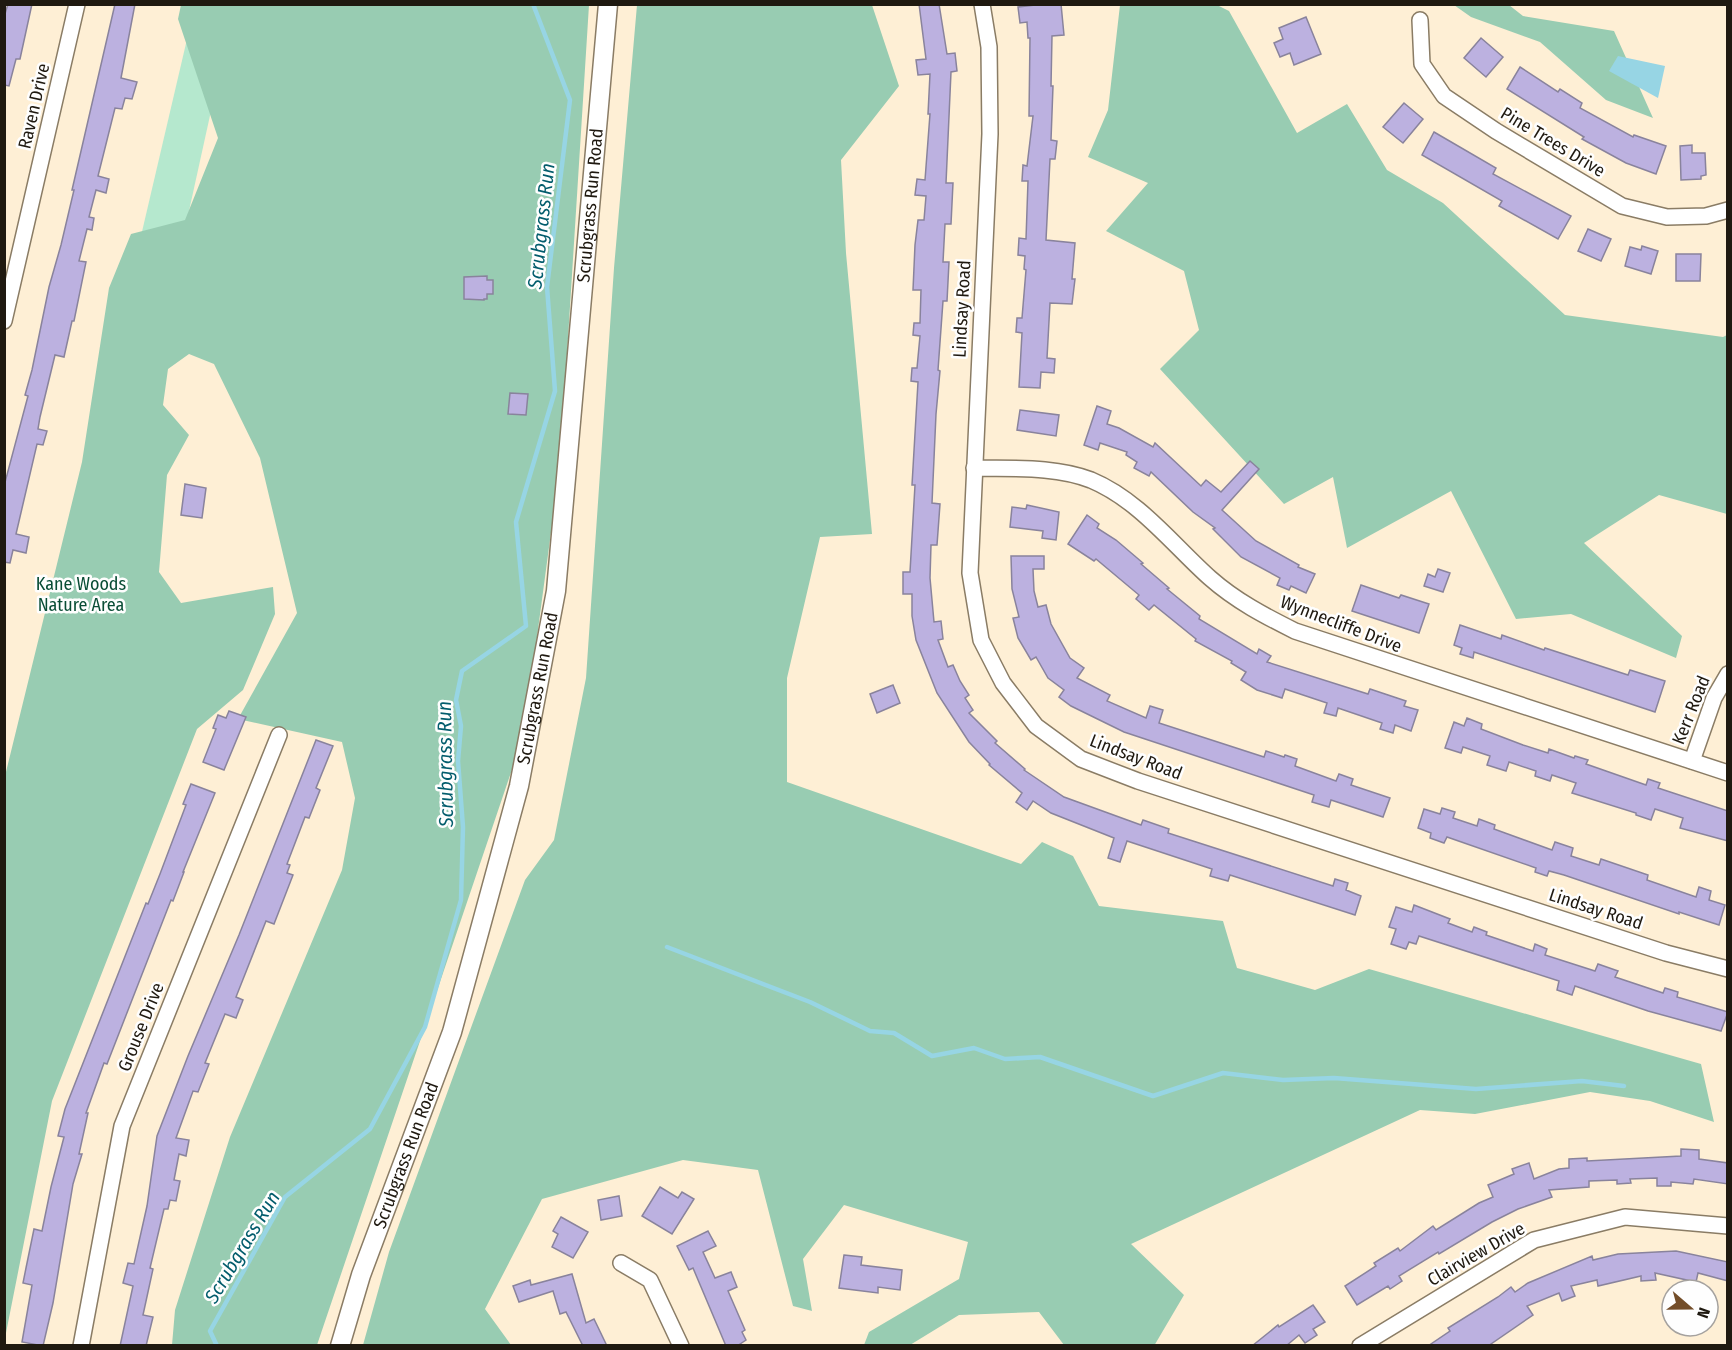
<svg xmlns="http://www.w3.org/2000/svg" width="1732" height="1350" font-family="'Fira Sans Condensed',sans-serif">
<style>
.green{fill:#b5e8ce}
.forest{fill:#98ccb2}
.water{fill:#97d5e4}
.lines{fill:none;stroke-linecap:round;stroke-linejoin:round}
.stream{stroke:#97d5e4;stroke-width:4.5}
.building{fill:#bcb1e0;stroke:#89839c;stroke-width:1.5}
.minor-casing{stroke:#8a7c65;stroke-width:18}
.tertiary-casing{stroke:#8a7c65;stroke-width:21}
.minor{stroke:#fff;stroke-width:15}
.tertiary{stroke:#fff;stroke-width:18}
.labels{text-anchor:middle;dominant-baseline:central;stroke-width:5;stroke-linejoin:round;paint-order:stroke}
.street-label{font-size:18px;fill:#1f1910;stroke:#fefefe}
.park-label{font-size:18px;fill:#094d35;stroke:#fefefe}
.water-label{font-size:20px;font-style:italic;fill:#025c6c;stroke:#fefefe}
</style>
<rect width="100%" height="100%" fill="#feefd5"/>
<!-- green -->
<path class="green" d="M 195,5 L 222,61 L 95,638 L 51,621 Z"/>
<!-- forest -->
<g class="forest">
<path d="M 181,5 L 589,5 L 560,465 L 524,734 L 317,1345 L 172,1345 L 175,1310 L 230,1137 L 342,870 L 355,798 L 342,742 L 238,719 L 297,613 L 260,458 L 214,364 L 189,354 L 168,369 L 163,405 L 189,435 L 167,475 L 159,572 L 181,603 L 273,587 L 275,614 L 243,690 L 197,729 L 52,1101 L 5,1338 L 5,776 L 82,462 L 109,288 L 131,234 L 185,220 L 218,138 L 178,19 Z"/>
<path d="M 637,5 L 872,5 L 899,86 L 841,160 L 846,253 L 872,534 L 820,537 L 787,678 L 787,782 L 1021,864 L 1042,842 L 1073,856 L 1099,906 L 1223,921 L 1237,968 L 1315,990 L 1369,969 L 1701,1064 L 1714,1122 L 1650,1101 L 1590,1092 L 1475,1114 L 1420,1110 L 1131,1244 L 1184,1295 L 1154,1346 L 1064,1345 L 1039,1312 L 959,1315 L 910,1345 L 864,1345 L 869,1332 L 959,1279 L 968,1242 L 844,1205 L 803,1259 L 812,1311 L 793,1306 L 758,1170 L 683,1160 L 542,1199 L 485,1309 L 511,1345 L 363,1345 L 389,1252 L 525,880 L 554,840 L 586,678 L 614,268 Z"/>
<path d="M 1120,5 L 1217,5 L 1229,11 L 1297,133 L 1347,104 L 1387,170 L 1443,203 L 1565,315 L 1723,337 L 1727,335 L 1727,514 L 1659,495 L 1584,543 L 1682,636 L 1676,658 L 1571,614 L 1516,619 L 1451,491 L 1347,548 L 1333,477 L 1284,504 L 1160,369 L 1199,330 L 1184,271 L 1106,231 L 1148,183 L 1088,157 L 1108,110 Z"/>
<path d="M 1454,5 L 1509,5 L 1523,16 L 1614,31 L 1653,118 L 1606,100 L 1540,42 L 1471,17 Z"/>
</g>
<!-- water -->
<path class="water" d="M 1618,56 L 1665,66 L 1658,98 L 1609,71 Z"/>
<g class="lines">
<!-- stream -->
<g class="stream">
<path d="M 667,947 L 810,1002 L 870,1031 L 894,1033 L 932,1056 L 974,1048 L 1005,1059 L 1040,1057 L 1153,1096 L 1223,1073 L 1283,1080 L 1334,1078 L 1476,1089 L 1582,1081 L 1624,1086"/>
<path d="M 217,1346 L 210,1331 L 285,1197 L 370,1129 L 425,1027 L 461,900 L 463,827 L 458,761 L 461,726 L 456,700 L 462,671 L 526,626 L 516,522 L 555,391 L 547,287 L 570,100 L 533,4"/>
</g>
</g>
<!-- building -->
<g class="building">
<path d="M 8,4 L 32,4 L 20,59 L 16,59 L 9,86 L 4,85 L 4,17 Z"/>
<path d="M 115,4 L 135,4 L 121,78 L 137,82 L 132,99 L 125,98 L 122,109 L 115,108 L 98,176 L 109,179 L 106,193 L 96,190 L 89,217 L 94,218 L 92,230 L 87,229 L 79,261 L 86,262 L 74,321 L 72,321 L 64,357 L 55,355 L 40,417 L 38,429 L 47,431 L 43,445 L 37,444 L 16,534 L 29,537 L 26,553 L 13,550 L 10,563 L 4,562 L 4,486 L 28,396 L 25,395 L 32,370 L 49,287 L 61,245 L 74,190 L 72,190 Z"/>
<path d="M 919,4 L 939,4 L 947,54 L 955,53 L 957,71 L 951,72 L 946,183 L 953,183 L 951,224 L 945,224 L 943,262 L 949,262 L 947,301 L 943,301 L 938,370 L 940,371 L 936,414 L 932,503 L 940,504 L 937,545 L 931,545 L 930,578 L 934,622 L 941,621 L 943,639 L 938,640 L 948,667 L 953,665 L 960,681 L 969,695 L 965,698 L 973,710 L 969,713 L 997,741 L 995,743 L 1025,769 L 1024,770 L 1064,797 L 1141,825 L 1143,820 L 1169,829 L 1168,833 L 1333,886 L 1335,879 L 1348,883 L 1346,890 L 1361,896 L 1355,915 L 1230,875 L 1228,881 L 1210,876 L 1212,869 L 1127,841 L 1120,862 L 1108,858 L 1114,838 L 1051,813 L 1033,801 L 1027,810 L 1016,802 L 1022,793 L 989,765 L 990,764 L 969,742 L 937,693 L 916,640 L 912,616 L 912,594 L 903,594 L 903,572 L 910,572 L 915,485 L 912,485 L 918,382 L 911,381 L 912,368 L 917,368 L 920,336 L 913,335 L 914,323 L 920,323 L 921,290 L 913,290 L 915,245 L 918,220 L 924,220 L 926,196 L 915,195 L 917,179 L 925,180 L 930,114 L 928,114 L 930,74 L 918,75 L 916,60 L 926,59 Z"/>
<path d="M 1044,4 L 1061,4 L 1064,35 L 1052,36 L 1051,86 L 1053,86 L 1051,140 L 1057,141 L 1055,159 L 1050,159 L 1046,240 L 1075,243 L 1072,279 L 1075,279 L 1072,304 L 1050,303 L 1047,358 L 1055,359 L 1054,373 L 1041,372 L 1040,388 L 1019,387 L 1022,333 L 1016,332 L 1017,318 L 1022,318 L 1026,270 L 1024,269 L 1025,256 L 1018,255 L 1019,238 L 1026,239 L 1028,181 L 1022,181 L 1023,165 L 1027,166 L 1033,116 L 1029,116 L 1030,38 L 1028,38 L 1027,22 L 1020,23 L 1018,7 Z"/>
<path d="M 1306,17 L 1321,54 L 1294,65 L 1290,53 L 1280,57 L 1274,43 L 1283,39 L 1279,28 Z"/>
<path d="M 1481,38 L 1503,57 L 1486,77 L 1464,58 Z"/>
<path d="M 1520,67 L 1558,92 L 1560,89 L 1582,103 L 1580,108 L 1633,137 L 1634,135 L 1666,146 L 1656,174 L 1626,163 L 1582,139 L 1584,137 L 1507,89 Z"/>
<path d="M 1404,103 L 1423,119 L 1403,143 L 1383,127 Z"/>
<path d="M 1434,132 L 1496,168 L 1493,174 L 1571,216 L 1558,239 L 1499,206 L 1502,201 L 1422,155 Z"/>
<path d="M 1692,145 L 1692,153 L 1705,153 L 1706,175 L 1701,176 L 1701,179 L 1681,180 L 1680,146 Z"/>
<path d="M 1588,229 L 1611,239 L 1601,261 L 1578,251 Z"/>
<path d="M 1642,246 L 1658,251 L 1651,274 L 1625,266 L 1630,247 L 1641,250 Z"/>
<path d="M 1676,254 L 1701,254 L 1700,281 L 1676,281 Z"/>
<path d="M 487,276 L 487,280 L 493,280 L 493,294 L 487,294 L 487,299 L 484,299 L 484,300 L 464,299 L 464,277 Z"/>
<path d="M 510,393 L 528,394 L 526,415 L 508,414 Z"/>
<path d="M 1097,406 L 1111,411 L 1107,424 L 1119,428 L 1153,447 L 1155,443 L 1201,486 L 1206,480 L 1221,492 L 1250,461 L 1259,469 L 1222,510 L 1256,541 L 1299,565 L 1298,567 L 1315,574 L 1306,593 L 1291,586 L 1289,590 L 1277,585 L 1280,578 L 1241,557 L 1213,529 L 1215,528 L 1193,512 L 1151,472 L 1149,476 L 1134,468 L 1137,462 L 1126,455 L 1127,452 L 1100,443 L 1098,450 L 1084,445 Z"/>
<path d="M 1020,410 L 1059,415 L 1056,436 L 1017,430 Z"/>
<path d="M 185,484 L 206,488 L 202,518 L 181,515 Z"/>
<path d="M 1027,505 L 1059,512 L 1056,540 L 1042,538 L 1043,531 L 1010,527 L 1012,507 L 1026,509 Z"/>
<path d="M 1087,515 L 1099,524 L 1097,528 L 1116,540 L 1143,563 L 1141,564 L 1169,588 L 1167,589 L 1200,616 L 1199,619 L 1257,654 L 1259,649 L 1271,656 L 1267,662 L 1368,694 L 1370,689 L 1406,701 L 1404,706 L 1418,710 L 1411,731 L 1395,725 L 1393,733 L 1380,729 L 1382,723 L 1338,708 L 1336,716 L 1324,713 L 1327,703 L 1285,689 L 1282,698 L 1257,690 L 1241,680 L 1246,672 L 1231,663 L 1232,661 L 1195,641 L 1196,639 L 1154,605 L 1149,610 L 1136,599 L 1139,595 L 1096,559 L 1094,561 L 1068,544 Z"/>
<path d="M 1011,556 L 1044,556 L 1044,569 L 1033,569 L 1034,591 L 1038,607 L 1046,605 L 1051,624 L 1070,658 L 1084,668 L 1077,678 L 1110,695 L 1107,701 L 1146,718 L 1150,706 L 1163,710 L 1159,723 L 1264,757 L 1266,751 L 1284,757 L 1285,755 L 1297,759 L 1295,766 L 1336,781 L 1339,774 L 1353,779 L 1351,785 L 1390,798 L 1383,817 L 1331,800 L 1329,807 L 1312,802 L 1314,795 L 1124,732 L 1071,706 L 1059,697 L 1064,690 L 1048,678 L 1036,657 L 1031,660 L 1018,638 L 1013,618 L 1019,617 L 1012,589 Z"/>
<path d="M 1438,569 L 1450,573 L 1443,592 L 1424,586 L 1428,574 L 1435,577 Z"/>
<path d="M 1361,585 L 1399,598 L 1401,595 L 1429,604 L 1419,633 L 1352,611 Z"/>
<path d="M 1460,625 L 1501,639 L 1502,635 L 1544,650 L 1545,648 L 1628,675 L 1630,670 L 1665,681 L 1655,712 L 1474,652 L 1473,658 L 1460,654 L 1462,648 L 1454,645 Z"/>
<path d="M 893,685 L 900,703 L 877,713 L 870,694 Z"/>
<path d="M 229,711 L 246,717 L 224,770 L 203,762 L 216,729 L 213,728 L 218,715 L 226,718 Z"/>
<path d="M 1467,718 L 1482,724 L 1481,729 L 1523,745 L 1548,753 L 1549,749 L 1574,758 L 1575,756 L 1588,760 L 1586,764 L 1646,785 L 1648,779 L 1660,783 L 1658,788 L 1728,811 L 1728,841 L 1680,828 L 1683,818 L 1655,809 L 1651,820 L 1636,815 L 1636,813 L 1572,793 L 1576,783 L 1552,775 L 1550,781 L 1535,776 L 1536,771 L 1509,762 L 1506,771 L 1487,765 L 1490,756 L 1463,747 L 1461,753 L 1445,748 L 1454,722 L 1464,726 Z"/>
<path d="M 316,740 L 333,746 L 316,788 L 320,790 L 309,818 L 305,817 L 287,864 L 290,865 L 287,873 L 293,875 L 274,924 L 266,921 L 236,997 L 243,1000 L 236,1018 L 225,1014 L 205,1063 L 209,1064 L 198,1092 L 193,1091 L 176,1138 L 189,1140 L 186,1156 L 179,1154 L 174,1180 L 180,1181 L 176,1201 L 170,1200 L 168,1209 L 164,1209 L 150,1268 L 153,1269 L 143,1315 L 153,1317 L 146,1346 L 120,1346 L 133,1286 L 123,1283 L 128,1263 L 134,1264 L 147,1206 L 157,1136 L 188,1056 L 239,935 Z"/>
<path d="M 191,784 L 215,793 L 183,872 L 184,872 L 173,901 L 171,900 L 107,1064 L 104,1063 L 86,1113 L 88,1113 L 79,1154 L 82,1154 L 73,1184 L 53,1303 L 43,1346 L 22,1342 L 32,1285 L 23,1283 L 26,1268 L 34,1229 L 42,1231 L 51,1187 L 64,1137 L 58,1136 L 65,1109 L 146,903 L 148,904 L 160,874 L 186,805 L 183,804 Z"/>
<path d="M 1442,808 L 1455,812 L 1453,818 L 1477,826 L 1479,819 L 1495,825 L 1494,829 L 1552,850 L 1555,842 L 1573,848 L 1571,856 L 1599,865 L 1601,859 L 1648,875 L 1647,880 L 1696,897 L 1699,887 L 1711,891 L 1709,900 L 1725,905 L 1719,925 L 1679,912 L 1679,914 L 1564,875 L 1549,871 L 1547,876 L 1535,872 L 1536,868 L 1447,837 L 1444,843 L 1430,838 L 1431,833 L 1418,828 L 1424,809 L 1440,814 Z"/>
<path d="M 1414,905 L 1450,919 L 1448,923 L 1472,932 L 1474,927 L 1487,932 L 1486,935 L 1533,951 L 1535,944 L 1547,949 L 1545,955 L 1595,971 L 1598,964 L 1618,971 L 1615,977 L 1663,993 L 1665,988 L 1678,992 L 1677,997 L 1728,1012 L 1721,1031 L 1648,1011 L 1575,986 L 1572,995 L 1557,990 L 1559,981 L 1419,936 L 1416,944 L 1409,942 L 1406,949 L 1391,944 L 1396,929 L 1389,927 L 1396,907 L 1412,912 Z"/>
<path d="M 1681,1149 L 1699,1150 L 1699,1159 L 1728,1163 L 1728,1184 L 1694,1179 L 1693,1184 L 1671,1182 L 1671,1186 L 1657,1186 L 1657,1178 L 1630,1179 L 1631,1183 L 1617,1184 L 1617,1180 L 1589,1181 L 1589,1187 L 1549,1190 L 1552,1197 L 1518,1209 L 1492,1222 L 1439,1254 L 1438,1252 L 1399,1276 L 1402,1281 L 1390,1289 L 1388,1286 L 1357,1305 L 1345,1286 L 1376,1266 L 1374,1263 L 1398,1248 L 1400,1251 L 1433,1226 L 1436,1230 L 1479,1203 L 1493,1197 L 1488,1185 L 1514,1174 L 1512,1169 L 1529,1163 L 1534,1179 L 1559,1169 L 1569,1168 L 1569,1159 L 1587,1158 L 1587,1161 L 1681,1156 Z"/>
<path d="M 660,1187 L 678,1198 L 682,1192 L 694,1199 L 672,1234 L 642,1216 Z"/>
<path d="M 619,1196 L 622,1216 L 601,1220 L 598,1200 Z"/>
<path d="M 561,1217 L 588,1232 L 573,1258 L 552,1247 L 558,1234 L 553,1231 Z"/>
<path d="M 708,1231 L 716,1246 L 703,1252 L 715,1278 L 731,1272 L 737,1287 L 728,1291 L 745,1330 L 742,1332 L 746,1340 L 737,1346 L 726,1346 L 693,1268 L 689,1270 L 677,1246 Z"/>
<path d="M 1676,1251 L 1728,1262 L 1728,1281 L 1698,1273 L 1696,1282 L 1655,1273 L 1656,1280 L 1641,1281 L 1641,1276 L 1598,1286 L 1597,1280 L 1571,1286 L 1575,1296 L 1562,1301 L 1559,1293 L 1527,1306 L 1533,1315 L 1488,1346 L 1428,1346 L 1450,1331 L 1448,1328 L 1498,1297 L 1511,1287 L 1515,1292 L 1528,1283 L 1592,1256 L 1593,1260 L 1618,1254 Z"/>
<path d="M 844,1255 L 862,1257 L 861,1265 L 902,1270 L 900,1290 L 878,1287 L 878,1293 L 839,1288 Z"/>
<path d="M 572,1274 L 586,1323 L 594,1319 L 607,1346 L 583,1346 L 566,1312 L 560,1314 L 553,1291 L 519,1302 L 513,1286 L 530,1280 L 531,1285 Z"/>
<path d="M 1313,1305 L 1325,1322 L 1313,1329 L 1317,1335 L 1305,1343 L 1299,1335 L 1286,1346 L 1252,1346 L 1278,1325 L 1279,1327 Z"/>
</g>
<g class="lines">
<!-- minor casing -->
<g class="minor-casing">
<g id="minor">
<path d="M 982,4 L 989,47 L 990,134 L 970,573 L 981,640 L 1003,683 L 1036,726 L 1081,759 L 1138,781 L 1666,953 L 1728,969"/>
<path d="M 1420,20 L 1422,64 L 1444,96 L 1496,131 L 1622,206 L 1667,217 L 1706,216 L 1728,210"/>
<path d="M 4,321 L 77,4"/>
<path d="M 974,468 C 1012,469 1055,466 1091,480 C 1139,500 1173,545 1210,578 C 1236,601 1265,616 1295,631 L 1728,773"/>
<path d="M 1692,761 L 1714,698 L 1728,674"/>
<path d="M 621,1263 L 650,1280 L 681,1346"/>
<path d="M 81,1346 L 122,1126 L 279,735"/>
<path d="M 1360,1346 L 1534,1240 L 1625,1217 L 1728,1226"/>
</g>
</g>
<!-- tertiary casing -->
<g class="tertiary-casing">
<g id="tertiary">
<path id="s1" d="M 340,1346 L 361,1275 L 452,1032 L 519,786 L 556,591 L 608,4"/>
</g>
</g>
<!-- minor -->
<use href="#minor" class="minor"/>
<!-- tertiary -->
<use href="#tertiary" class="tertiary"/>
</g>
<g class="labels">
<!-- street labels -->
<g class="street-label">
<text transform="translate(34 106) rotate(-77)">Raven Drive</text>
<text transform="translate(1553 142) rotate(31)">Pine Trees Drive</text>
<text stroke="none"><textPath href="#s1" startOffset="1174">Scrubgrass Run Road</textPath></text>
<text transform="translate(962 309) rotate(-87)">Lindsay Road</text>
<text transform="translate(1341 624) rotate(21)">Wynnecliffe Drive</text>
<text stroke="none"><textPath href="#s1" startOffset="688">Scrubgrass Run Road</textPath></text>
<text transform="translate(1691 710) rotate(-68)">Kerr Road</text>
<text transform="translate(1136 757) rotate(21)">Lindsay Road</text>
<text transform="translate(1596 909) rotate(18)">Lindsay Road</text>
<text transform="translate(141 1027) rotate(-68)">Grouse Drive</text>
<text stroke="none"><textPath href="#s1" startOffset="202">Scrubgrass Run Road</textPath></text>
<text transform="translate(1476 1254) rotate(-30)">Clairview Drive</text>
</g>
<!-- park labels -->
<g class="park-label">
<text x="81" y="584">Kane Woods<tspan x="81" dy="21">Nature Area</tspan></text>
</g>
<!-- water labels -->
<g class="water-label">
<text transform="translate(541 226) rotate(-84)">Scrubgrass Run</text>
<text transform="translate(445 764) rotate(-91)">Scrubgrass Run</text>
<text transform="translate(242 1247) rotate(-59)">Scrubgrass Run</text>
</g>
</g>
<!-- border -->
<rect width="1732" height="1350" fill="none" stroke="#1f1910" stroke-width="12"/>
<!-- north arrow -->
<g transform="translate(1690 1308) rotate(110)"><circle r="28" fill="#fefefe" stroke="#a5a29f" stroke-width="1.5"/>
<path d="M0-4.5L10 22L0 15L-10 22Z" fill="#734d29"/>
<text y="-9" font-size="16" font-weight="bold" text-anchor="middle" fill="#1f1910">N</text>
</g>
</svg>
